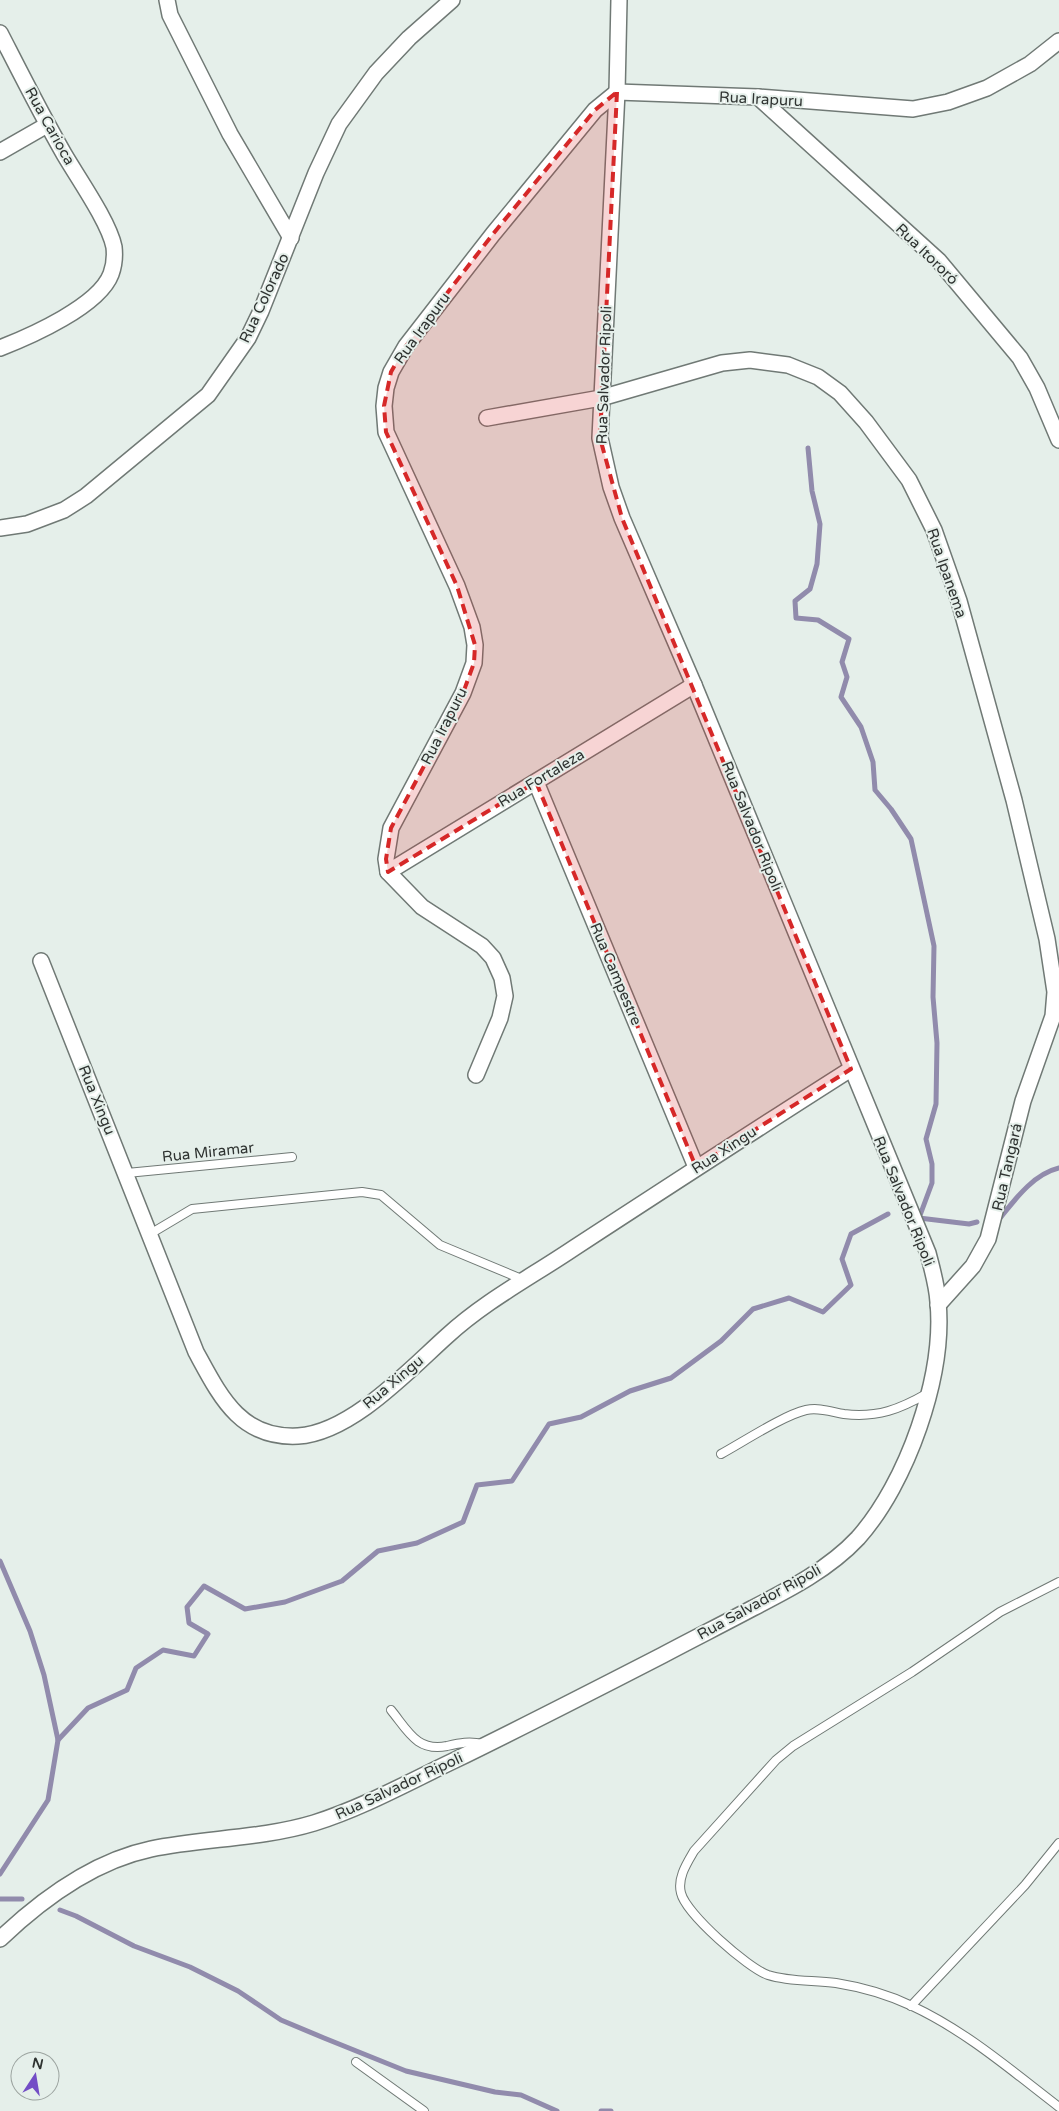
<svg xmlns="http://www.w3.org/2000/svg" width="1059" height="2111" font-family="'Varela Round',sans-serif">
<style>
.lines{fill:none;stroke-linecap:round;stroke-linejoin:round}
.stream{stroke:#918bac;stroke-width:5}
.lane-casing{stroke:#707975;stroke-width:10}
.street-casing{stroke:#707975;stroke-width:18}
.lane{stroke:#fff;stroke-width:8}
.street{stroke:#fff;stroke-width:15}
.marked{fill:#d62828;fill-opacity:0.2;stroke:#d62828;stroke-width:4;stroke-dasharray:10 6;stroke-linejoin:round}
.labels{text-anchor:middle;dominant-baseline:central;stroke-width:4;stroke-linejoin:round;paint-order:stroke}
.street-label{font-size:15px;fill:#2f3331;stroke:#e5efea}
</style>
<rect width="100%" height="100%" fill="#e5efea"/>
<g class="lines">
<!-- stream -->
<g class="stream">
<path d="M 808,448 L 812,491 L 820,524 L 817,564 L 810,589 L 795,601 L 796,618 L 818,620 L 849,639 L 842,662 L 847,677 L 841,697 L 861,727 L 873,762 L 875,790 L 891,809 L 911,839 L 934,946 L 933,997 L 937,1043 L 936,1104 L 926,1139 L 932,1164 L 932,1183 L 919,1218 L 969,1224 L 977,1222"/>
<path d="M 1001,1217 C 1016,1198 1034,1174 1059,1168"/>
<path d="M 0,1561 L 30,1631 L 44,1675 L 58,1740"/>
<path d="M 0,1874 L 48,1800 L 58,1740 L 88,1708 L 127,1690 L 136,1668 L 163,1650 L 194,1656 L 208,1634 L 189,1623 L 187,1607 L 204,1586 L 245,1609 L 285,1602 L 342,1581 L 378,1551 L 417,1543 L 463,1522 L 477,1485 L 512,1481 L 549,1424 L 581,1417 L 630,1391 L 671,1378 L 721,1341 L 753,1309 L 789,1298 L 823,1312 L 851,1285 L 842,1259 L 851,1234 L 888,1214"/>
<path d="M 0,1899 L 22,1899"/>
<path d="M 60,1910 L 76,1916 L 134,1946 L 190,1967 L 238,1991 L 281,2020 L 324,2038 L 406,2071 L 495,2092 L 521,2095 L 557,2111"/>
<path d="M 601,2111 L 611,2111"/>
</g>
<!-- lane casing -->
<g class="lane-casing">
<g id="lane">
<path d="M 127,1173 L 292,1157"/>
<path d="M 150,1234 L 192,1209 L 362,1192 L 381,1195 L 440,1245 L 524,1280"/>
<path d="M 721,1454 C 743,1442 784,1415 806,1410 C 819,1407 832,1412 844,1414 C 878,1418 900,1409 928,1393"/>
<path d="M 1059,1582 L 1000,1612 L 912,1672 L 793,1746 L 776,1760 L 694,1851 C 687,1863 677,1878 681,1893 C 686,1914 748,1968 768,1975 C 790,1982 813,1980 836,1983 C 861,1987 889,1995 912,2006 C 966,2031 1012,2071 1059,2107"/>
<path d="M 391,1710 C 408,1731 417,1752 447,1746 C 460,1743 469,1741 483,1744"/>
<path d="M 911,2006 L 1025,1885 L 1059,1843"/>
<path d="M 356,2062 L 424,2111"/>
</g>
</g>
<!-- street casing -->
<g class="street-casing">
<g id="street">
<path d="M 167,0 L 170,15 L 230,134 L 291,238"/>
<path d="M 0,33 C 21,74 41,114 64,154 C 78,178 109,222 114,247 C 115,256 114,266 111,274 C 99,306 31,336 0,348"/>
<path d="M 758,97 L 939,261 L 1020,358 L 1037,388 L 1059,440"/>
<path d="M 0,152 L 47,125"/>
<path d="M 487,418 L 601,398 L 722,363 L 750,360 L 788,365 L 818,377 L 840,393 L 866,422 L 909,480 L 934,530 L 959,601 L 1014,800 L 1047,939 L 1055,992 L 1053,1016 L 1023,1101 L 988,1239 L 973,1266 L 938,1305"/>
<path d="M 0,528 L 27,524 L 64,510 L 86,496 L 208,395 L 248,338 L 261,311 L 316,173 L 339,124 L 376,73 L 409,38 L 452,0"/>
<path d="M 536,782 L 696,1167"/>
<path d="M 388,872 L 694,685"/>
<path d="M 41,961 L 196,1352 C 220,1396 240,1439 298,1436 C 351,1433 409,1370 447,1336 C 485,1301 531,1277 574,1248 C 666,1188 758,1128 851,1069"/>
<path d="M 476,1075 L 500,1018 L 505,996 L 502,978 L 493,958 L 482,946 L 422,907 L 388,872 L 386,859 L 391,828 L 463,693 L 474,663 L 475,645 L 472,627 L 457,586 L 386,432 L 384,406 L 386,388 L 391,372 L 406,346 L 493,234 L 595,110 L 617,92 L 758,97 L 913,109 L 948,102 L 987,88 L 1030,64 L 1059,41"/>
<path d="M 0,1939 C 41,1900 94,1861 151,1849 C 204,1838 261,1839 314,1823 C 362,1808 407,1783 453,1761 C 523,1727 593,1691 663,1655 C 693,1639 723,1624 753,1608 C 790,1589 829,1569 858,1538 C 907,1483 945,1376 938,1302 C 937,1285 932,1269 928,1253 L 694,685 L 622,518 L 611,487 L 600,438 L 617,92 L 619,0"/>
</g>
</g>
<!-- lane -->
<use href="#lane" class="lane"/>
<!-- street -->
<use href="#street" class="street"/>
</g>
<!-- marked area -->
<path class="marked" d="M 617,92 L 600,438 L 622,518 L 851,1069 L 696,1167 L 536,782 L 388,872 L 386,859 L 391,828 L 463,693 L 474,663 L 475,645 L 457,586 L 386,432 L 384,406 L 391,372 L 406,346 L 493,234 L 595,110 Z"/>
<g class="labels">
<!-- street labels -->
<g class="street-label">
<text transform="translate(761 99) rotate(3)">Rua Irapuru</text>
<text transform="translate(50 126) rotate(61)">Rua Carioca</text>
<text transform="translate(927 254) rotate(44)">Rua Itororó</text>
<text transform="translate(264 298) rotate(-65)">Rua Colorado</text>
<text transform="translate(422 328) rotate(-54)">Rua Irapuru</text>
<text transform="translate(604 375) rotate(-88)">Rua Salvador Ripoli</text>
<text transform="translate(947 573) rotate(71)">Rua Ipanema</text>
<text transform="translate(444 726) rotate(-63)">Rua Irapuru</text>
<text transform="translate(541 778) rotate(-31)">Rua Fortaleza</text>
<text transform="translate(752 826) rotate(68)">Rua Salvador Ripoli</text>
<text transform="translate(616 974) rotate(67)">Rua Campestre</text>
<text transform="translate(97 1100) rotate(68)">Rua Xingu</text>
<text transform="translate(724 1150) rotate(-33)">Rua Xingu</text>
<text transform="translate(208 1152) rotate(-6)">Rua Miramar</text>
<text transform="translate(1007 1167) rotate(-77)">Rua Tangará</text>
<text transform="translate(904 1201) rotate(68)">Rua Salvador Ripoli</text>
<text transform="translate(393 1382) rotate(-40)">Rua Xingu</text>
<text transform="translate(759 1602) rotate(-29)">Rua Salvador Ripoli</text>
<text transform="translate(399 1786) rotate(-25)">Rua Salvador Ripoli</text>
</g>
</g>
<!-- north arrow -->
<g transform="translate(35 2076) rotate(12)"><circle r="24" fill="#e5efea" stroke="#9ca4a0"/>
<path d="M0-4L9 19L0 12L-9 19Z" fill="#734dc6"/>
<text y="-8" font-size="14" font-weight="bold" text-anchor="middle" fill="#2f3331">N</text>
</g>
</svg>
